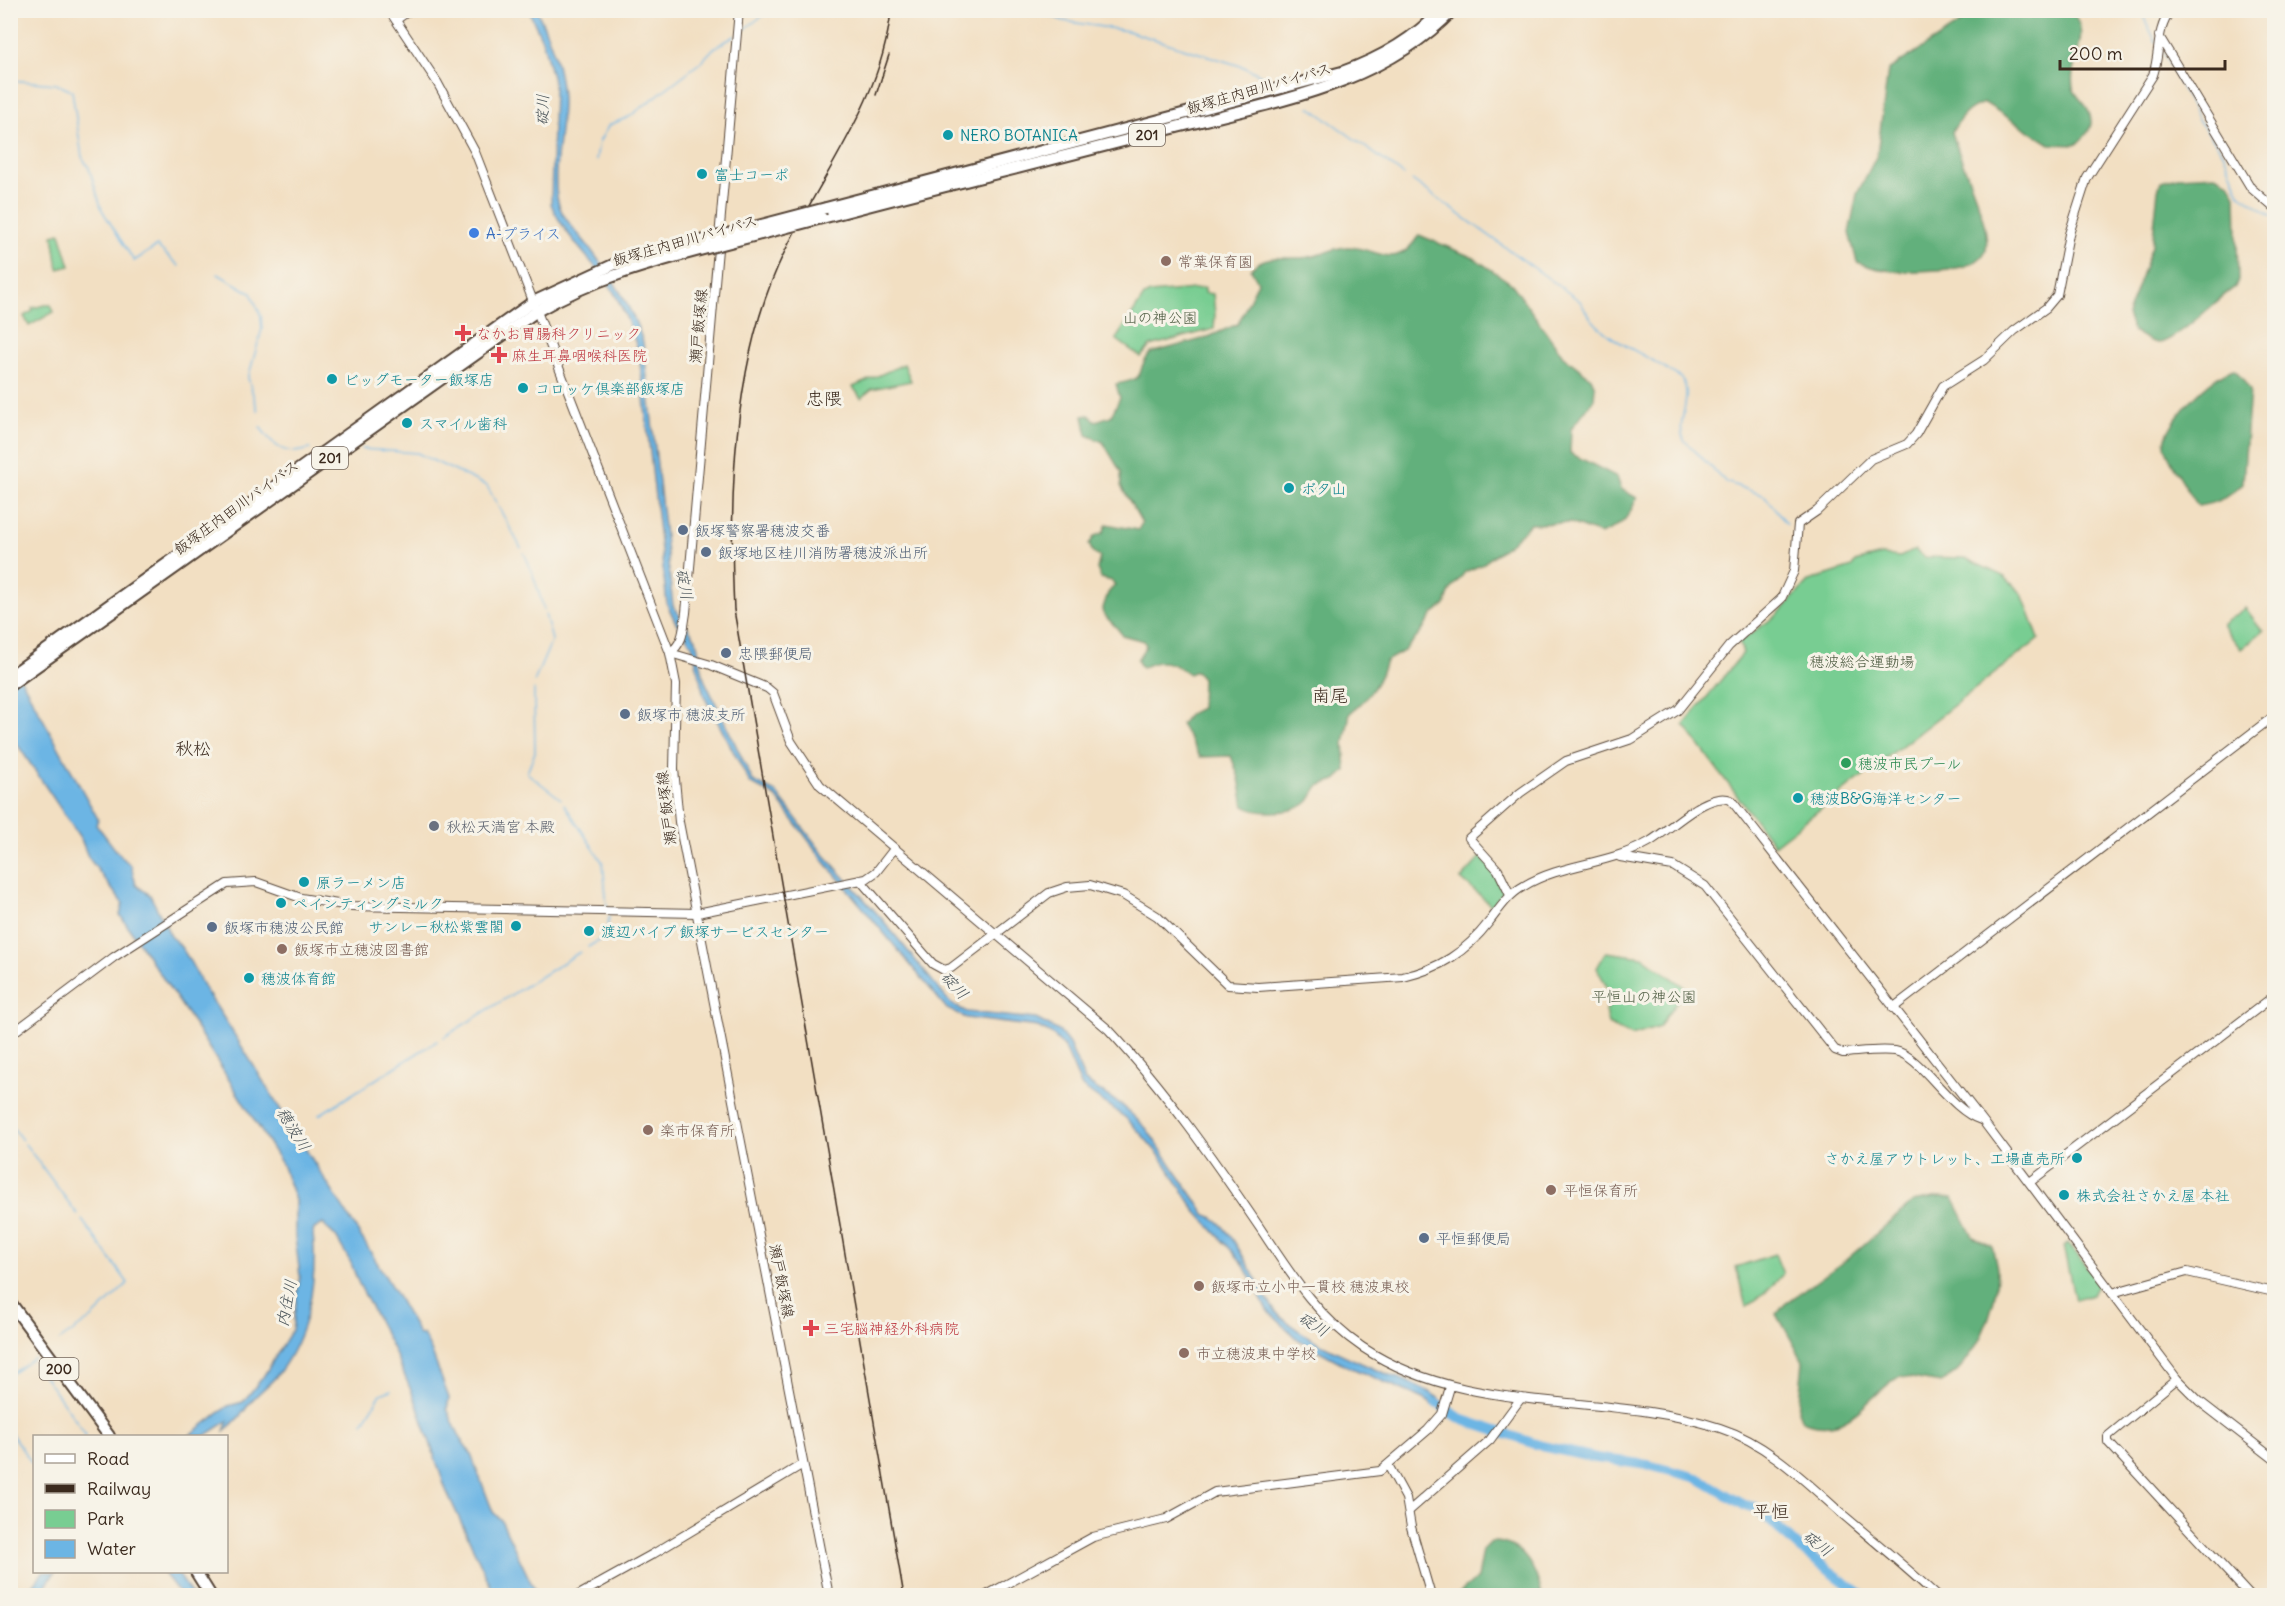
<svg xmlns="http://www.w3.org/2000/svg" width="2285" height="1606" font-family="Delius,'Klee One',sans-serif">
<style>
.green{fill:#78cd92;stroke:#5a7c58;stroke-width:1.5}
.forest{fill:#62b07c;stroke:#4e6d4d;stroke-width:1.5}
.water{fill:#6cb5e4;stroke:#547081;stroke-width:1.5}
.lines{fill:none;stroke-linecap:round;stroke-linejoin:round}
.stream{stroke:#6cb5e4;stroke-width:1.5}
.river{stroke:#6cb5e4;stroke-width:10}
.secondary-casing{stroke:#564537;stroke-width:10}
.highway-casing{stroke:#564537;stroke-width:14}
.secondary{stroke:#fff;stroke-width:8}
.highway{stroke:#fff;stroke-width:10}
.rail{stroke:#3b2a1e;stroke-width:1.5}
.highway-bridge-casing{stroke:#564537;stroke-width:14;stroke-linecap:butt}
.highway-bridge{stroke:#fff;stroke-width:10}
.culture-dot{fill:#0f9aa8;stroke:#f7f3e8;stroke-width:2}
.shop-dot{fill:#3f7fe0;stroke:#f7f3e8;stroke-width:2}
.education-dot{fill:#8d6e63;stroke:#f7f3e8;stroke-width:2}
.health-dot{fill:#e0444e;stroke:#f7f3e8;stroke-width:2}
.service-dot{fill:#5c6f8a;stroke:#f7f3e8;stroke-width:2}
.leisure-dot{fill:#2e9e5b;stroke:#f7f3e8;stroke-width:2}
.worship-dot{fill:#6b7280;stroke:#f7f3e8;stroke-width:2}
.labels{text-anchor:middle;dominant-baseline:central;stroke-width:6;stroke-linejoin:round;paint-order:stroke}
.shield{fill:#f7f3e8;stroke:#73665b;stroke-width:1.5}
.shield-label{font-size:14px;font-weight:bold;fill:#3b2a1e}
.street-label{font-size:15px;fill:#3b2a1e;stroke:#f7f3e8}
.culture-label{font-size:15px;fill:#0d838f;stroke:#f7f3e8;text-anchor:start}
.shop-label{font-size:15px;fill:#366cbe;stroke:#f7f3e8;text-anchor:start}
.education-label{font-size:15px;fill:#785e54;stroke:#f7f3e8;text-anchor:start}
.park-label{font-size:15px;fill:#4d5b41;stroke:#f7f3e8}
.health-label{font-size:15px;fill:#be3a42;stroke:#f7f3e8;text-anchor:start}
.service-label{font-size:15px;fill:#4e5e75;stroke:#f7f3e8;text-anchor:start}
.leisure-label{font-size:15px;fill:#27864d;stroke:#f7f3e8;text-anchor:start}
.worship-label{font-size:15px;fill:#5b616d;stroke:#f7f3e8;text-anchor:start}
.water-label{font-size:16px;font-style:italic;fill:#4a5459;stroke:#f7f3e8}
.quarter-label{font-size:18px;fill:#3b2a1e;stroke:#f7f3e8}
</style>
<rect width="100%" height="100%" fill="#f7f3e8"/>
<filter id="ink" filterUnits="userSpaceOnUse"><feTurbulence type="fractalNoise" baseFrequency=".0167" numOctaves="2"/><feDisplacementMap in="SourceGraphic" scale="12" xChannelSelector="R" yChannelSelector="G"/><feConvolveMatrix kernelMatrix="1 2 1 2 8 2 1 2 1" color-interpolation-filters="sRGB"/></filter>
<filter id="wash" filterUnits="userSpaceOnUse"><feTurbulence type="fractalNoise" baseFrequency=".008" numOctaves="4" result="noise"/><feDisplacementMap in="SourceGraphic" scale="24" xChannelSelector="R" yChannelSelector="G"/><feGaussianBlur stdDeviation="1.35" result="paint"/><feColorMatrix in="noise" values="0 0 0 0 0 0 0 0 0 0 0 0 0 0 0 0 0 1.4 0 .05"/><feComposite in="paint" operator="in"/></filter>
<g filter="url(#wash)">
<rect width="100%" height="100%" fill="#f2dfc2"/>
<!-- green -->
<g class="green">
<path d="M 60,233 L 70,266 L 58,269 L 53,235 Z"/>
<path d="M 1205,288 L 1205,293 L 1213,294 L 1215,314 L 1214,329 L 1150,346 L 1141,357 L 1116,339 L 1144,296 L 1150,293 Z"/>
<path d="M 45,305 L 51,305 L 54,312 L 29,326 L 24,316 L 33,311 L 32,308 Z"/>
<path d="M 904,364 L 911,381 L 872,389 L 861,398 L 853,387 Z"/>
<path d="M 1915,550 L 1924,557 L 1965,558 L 2005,577 L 2022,594 L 2039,639 L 1774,845 L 1684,725 L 1743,653 L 1739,642 L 1777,615 L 1809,581 L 1852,567 L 1855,562 L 1882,555 L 1900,557 Z"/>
<path d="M 2245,608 L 2263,631 L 2241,649 L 2222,625 Z"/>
<path d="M 1481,857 L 1493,870 L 1503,892 L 1492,906 L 1461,879 Z"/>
<path d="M 1606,952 L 1643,957 L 1686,988 L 1659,1027 L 1632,1036 L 1608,1024 L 1605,1011 L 1614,1001 L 1597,968 Z"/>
<path d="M 2068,1243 L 2093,1275 L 2097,1285 L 2092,1295 L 2075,1300 L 2063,1246 Z"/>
<path d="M 1775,1254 L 1783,1274 L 1765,1293 L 1746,1307 L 1736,1267 Z"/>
</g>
<!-- forest -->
<g class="forest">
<path d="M 2071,11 C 2094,36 2068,60 2073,87 C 2075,99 2092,104 2091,123 C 2090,133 2082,139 2075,145 L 2050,144 L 1985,103 C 1968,107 1960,118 1952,132 C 1958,158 1995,230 1985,252 C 1977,267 1953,269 1939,270 C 1910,272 1883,274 1857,262 L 1849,233 L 1857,194 L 1877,155 L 1888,70 L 1958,25 L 1975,11 Z"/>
<path d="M 2215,175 L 2229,182 L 2236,195 L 2238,280 L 2235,287 C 2218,298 2175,342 2159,343 C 2150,343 2140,335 2133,331 L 2127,315 L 2152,246 L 2158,190 L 2161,182 L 2177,177 Z"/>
<path d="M 1419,235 L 1474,258 L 1512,284 L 1563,356 L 1591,378 L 1595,387 L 1594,399 L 1571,429 L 1570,453 L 1617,477 L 1621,489 L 1637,498 C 1627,520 1623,525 1600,534 L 1570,523 L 1530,524 L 1512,542 L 1481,565 L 1465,572 L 1450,591 L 1445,605 L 1433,614 L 1419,635 L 1404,651 L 1386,661 C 1380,681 1367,700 1350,713 L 1344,743 L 1346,771 L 1336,780 L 1318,786 C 1315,790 1312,798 1308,802 C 1295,814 1257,815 1244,806 L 1239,778 L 1231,756 L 1200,757 L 1181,724 L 1189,714 L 1201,708 L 1202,678 L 1196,671 L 1189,674 C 1172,662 1161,657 1142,668 L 1137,660 L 1146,646 L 1144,641 L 1122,635 C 1116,624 1107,621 1102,611 L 1108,593 L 1115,585 L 1112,581 L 1101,578 L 1097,569 L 1100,557 L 1093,553 L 1089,544 L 1095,536 L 1103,533 L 1107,524 L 1138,530 L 1142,523 L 1121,486 L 1121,472 L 1103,442 L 1087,435 L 1083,416 L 1089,415 L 1096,421 L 1111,416 L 1120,398 L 1116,384 C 1153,378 1132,371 1151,353 L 1206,338 L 1238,324 L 1258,282 L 1251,269 C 1267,251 1289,261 1309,257 C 1324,255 1335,246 1350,247 C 1381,250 1397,271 1419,235 Z"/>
<path d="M 2235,369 L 2250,390 L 2243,483 C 2233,496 2214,504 2198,506 C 2190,493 2166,457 2165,445 C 2164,423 2213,373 2235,369 Z"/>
<path d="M 1939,1197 L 1953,1198 L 1973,1237 L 1992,1246 C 1994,1254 1996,1262 1997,1269 C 1998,1308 1976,1363 1941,1383 L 1900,1376 C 1865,1396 1850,1440 1802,1421 L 1798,1411 L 1803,1361 L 1777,1314 L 1785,1304 L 1847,1259 L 1913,1202 Z"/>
<path d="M 1491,1542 C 1523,1541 1536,1569 1542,1595 L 1457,1595 L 1478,1578 L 1483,1550 Z"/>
</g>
<!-- water -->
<g class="water">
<path d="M 529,11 L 537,11 C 550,38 561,68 562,99 C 563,128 550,179 559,205 C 564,220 578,233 588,246 C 610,275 632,306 643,342 L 673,606 L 696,639 L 704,679 L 753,781 L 776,792 L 821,851 L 882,919 L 951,1004 L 967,1012 L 1036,1019 L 1059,1031 L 1069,1044 L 1085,1081 L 1123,1106 L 1146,1128 L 1206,1215 C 1234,1221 1259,1297 1280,1316 C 1305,1339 1341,1354 1372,1368 C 1397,1378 1423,1385 1445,1403 L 1443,1411 L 1424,1399 L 1347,1366 L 1299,1340 L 1267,1310 L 1242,1262 L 1195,1210 L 1161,1157 L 1143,1136 L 1126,1118 L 1082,1087 L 1065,1048 L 1053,1035 L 1038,1027 L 966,1018 L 947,1009 L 824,861 L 776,797 L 750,783 L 704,696 L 692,645 L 675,621 L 667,604 L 639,354 C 632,330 624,308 610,286 C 591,259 564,235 551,204 L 554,85 L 543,42 Z"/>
<path d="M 10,659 L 98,819 L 96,825 C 108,837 116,855 131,865 L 136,885 L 150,895 L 172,938 C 184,945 198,978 206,991 C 240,1041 270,1094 303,1145 C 343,1208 383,1269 419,1335 L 423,1334 L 431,1350 L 449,1398 L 447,1409 L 460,1438 L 470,1452 L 493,1512 L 501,1520 L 537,1595 L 495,1595 L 446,1490 L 417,1404 L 393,1349 L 358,1282 L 351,1263 L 336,1237 L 323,1224 L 314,1229 L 313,1233 C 318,1281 308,1335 278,1374 C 270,1385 257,1393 249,1404 C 242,1415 234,1423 224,1431 L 228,1421 L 205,1436 L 189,1436 L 228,1406 L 243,1402 L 263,1377 L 292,1330 L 300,1276 L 295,1237 L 295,1200 L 282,1164 L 190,1018 L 120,915 L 123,904 L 88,857 L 81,839 L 11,735 Z"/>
<path d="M 43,1572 L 55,1572 L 40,1595 L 26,1595 Z"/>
<path d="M 163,1572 L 177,1572 L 192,1595 L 181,1595 Z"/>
</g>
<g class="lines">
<!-- stream -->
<g class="stream">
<path d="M 1017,10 L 1037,11 L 1064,21 L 1128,31 L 1244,67 L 1265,77"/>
<path d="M 2140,10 L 2156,42"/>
<path d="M 741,32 L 770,10"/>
<path d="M 2162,51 L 2199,121 L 2223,152 L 2240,194 L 2274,217"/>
<path d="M 10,80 L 56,84 L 72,91 L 82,157 L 89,168 L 102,210 L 134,261 L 157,246 L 179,266"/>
<path d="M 1310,107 L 1404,175"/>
<path d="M 596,160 L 599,142 L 609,125 L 629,117 L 701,62 L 714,48 L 735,36"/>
<path d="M 1412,180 L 1580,301 C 1599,340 1634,347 1668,370 C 1673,374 1680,376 1683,381 C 1693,399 1675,423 1684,440 L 1726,482 L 1765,496 L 1787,524"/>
<path d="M 218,274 L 251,293 L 261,316 L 262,329 L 248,378 L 258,411"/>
<path d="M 260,427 C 270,441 281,455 301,451 C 304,451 307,449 310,449"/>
<path d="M 362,449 L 417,453 L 487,486 L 521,548"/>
<path d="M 524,553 C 533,571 538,590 544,610"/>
<path d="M 534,682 L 552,640 L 545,614"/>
<path d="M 534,690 L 535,752 L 527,773 L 561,799"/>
<path d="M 564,804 L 603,863 L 607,907"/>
<path d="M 588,947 L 606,936 L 609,917"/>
<path d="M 444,1037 L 580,952"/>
<path d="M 319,1115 L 437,1041"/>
<path d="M 10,1124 L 22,1140"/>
<path d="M 25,1144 L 78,1215"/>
<path d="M 59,1341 L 92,1318 L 128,1283 L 82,1220"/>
<path d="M 35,1363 L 86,1435 L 84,1436"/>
<path d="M 10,1375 L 34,1358"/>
<path d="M 363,1423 L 381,1394 L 391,1390"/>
<path d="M 10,1432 L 34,1466"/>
</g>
<!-- river -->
<path class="river" d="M 1437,1403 L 1463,1420 L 1542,1446 L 1596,1458 L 1648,1465 L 1698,1478 L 1744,1505 L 1755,1507 L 1801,1550 L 1864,1596"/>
</g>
</g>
<g filter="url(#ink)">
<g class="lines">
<!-- secondary casing -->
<g class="secondary-casing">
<g id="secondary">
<path d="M 389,10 L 437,82 L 475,152 L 670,653 L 711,665 L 767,688 L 773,693 L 791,741 L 820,785 L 1109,1030 C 1165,1090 1214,1160 1260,1228 C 1290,1273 1316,1316 1362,1347 C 1469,1418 1603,1390 1720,1428 C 1767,1443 1805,1481 1841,1513 C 1873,1540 1906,1567 1937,1596"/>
<path d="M 739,10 L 686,613 C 683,630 684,642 670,653 L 676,684 L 674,769 L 679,822 L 829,1596"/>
<path d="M 396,20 L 410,10"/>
<path d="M 2159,36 L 2251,188 L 2274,208"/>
<path d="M 1620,857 L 1673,866 L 1705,886 L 1835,1050 L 1843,1053 C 1859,1052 1879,1049 1895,1051 C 1922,1056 1948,1109 1981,1120"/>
<path d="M 860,880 L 933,964 L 944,970 L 951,968 L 1049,893 L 1067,887 L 1090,885 L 1123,895 L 1157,916 L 1228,985 L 1258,987 L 1403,977 C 1439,969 1466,952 1489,922 C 1500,908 1509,894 1524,886 C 1562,863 1609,865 1649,842 C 1670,830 1708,790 1731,800 L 1983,1121 L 2177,1379 L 2199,1401 L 2274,1459"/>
<path d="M 1510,895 L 1498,870 L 1469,838 L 1520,793 L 1566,761 L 1632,739 L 1678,710 L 1729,646 L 1781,599 L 1794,571 L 1798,524 L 1817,511 L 1871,459 L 1907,444 L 1916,434 L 1943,386 L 1984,360 L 2014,331 L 2046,308 L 2057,295 L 2069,234 L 2087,178 L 2153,75 C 2161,51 2155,32 2171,10"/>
<path d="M 1893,1008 L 2274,716"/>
<path d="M 10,1035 L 114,957 L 227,884 L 256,882 L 301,898 L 350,906 L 697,913 L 866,879 L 876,872 L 894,849"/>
<path d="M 2030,1182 L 2274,996"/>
<path d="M 2112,1293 L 2187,1272 L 2274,1292"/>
<path d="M 2177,1379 L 2108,1436 L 2108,1442 L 2250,1596"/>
<path d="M 1388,1465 L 1406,1498 L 1411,1527 L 1431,1596"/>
<path d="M 1410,1510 L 1490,1440 L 1521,1398"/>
<path d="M 577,1596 L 653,1554 L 803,1464"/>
<path d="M 985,1596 L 1093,1537 L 1166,1519 L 1215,1492 L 1380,1471 L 1428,1430 L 1442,1414 L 1450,1387"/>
</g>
</g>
<!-- highway casing -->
<g class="highway-casing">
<g id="highway">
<path d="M 826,208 L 1342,72 C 1379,59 1414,39 1441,10"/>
<path d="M 822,218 C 937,187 1053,160 1169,129 C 1267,103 1380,87 1453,10"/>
<path d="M 10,676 L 533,302 L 615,264 L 712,238"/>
<path d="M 10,685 L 537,311 C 592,279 650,263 711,247"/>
<path d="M 10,1302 L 109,1436"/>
<path d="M 196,1572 L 211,1596"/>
</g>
</g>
<!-- secondary -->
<use href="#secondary" class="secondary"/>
<!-- highway -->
<use href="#highway" class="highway"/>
<!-- rail -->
<g class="rail">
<path d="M 891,10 C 882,105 815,182 778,266 C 733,368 729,499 734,610 L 904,1596"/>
<path d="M 876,95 L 889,55"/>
</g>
<!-- highway-bridge casing -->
<g class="highway-bridge-casing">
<g id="highway-bridge">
<path d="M 712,238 L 826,208"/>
<path d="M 711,247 L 822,218"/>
</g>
</g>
<!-- highway-bridge -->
<use href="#highway-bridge" class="highway-bridge"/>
</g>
</g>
<!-- markers -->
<g class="culture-dot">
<circle cx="948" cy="135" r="6"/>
<circle cx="702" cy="174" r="6"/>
<circle cx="332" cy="379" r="6"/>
<circle cx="523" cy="388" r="6"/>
<circle cx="407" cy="423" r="6"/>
<circle cx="1289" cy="488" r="6"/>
<circle cx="1798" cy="798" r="6"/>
<circle cx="304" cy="882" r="6"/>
<circle cx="281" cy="903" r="6"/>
<circle cx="516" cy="926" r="6"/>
<circle cx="589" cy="931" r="6"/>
<circle cx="249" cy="978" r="6"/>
<circle cx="2077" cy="1158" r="6"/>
<circle cx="2064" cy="1195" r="6"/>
</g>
<circle class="shop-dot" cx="474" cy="233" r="6"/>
<g class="education-dot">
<circle cx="1166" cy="261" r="6"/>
<circle cx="282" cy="949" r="6"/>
<circle cx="648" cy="1130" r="6"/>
<circle cx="1551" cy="1190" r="6"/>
<circle cx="1199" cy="1286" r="6"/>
<circle cx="1184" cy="1353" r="6"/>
</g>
<g class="health-dot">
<path d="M460 324h6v6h6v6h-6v6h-6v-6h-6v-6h6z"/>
<path d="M496 346h6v6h6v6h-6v6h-6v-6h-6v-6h6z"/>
<path d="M808 1319h6v6h6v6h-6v6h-6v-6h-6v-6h6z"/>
</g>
<g class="service-dot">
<circle cx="683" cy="530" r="6"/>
<circle cx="706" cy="552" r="6"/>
<circle cx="726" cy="653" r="6"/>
<circle cx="625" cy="714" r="6"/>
<circle cx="212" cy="927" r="6"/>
<circle cx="1424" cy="1238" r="6"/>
</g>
<circle class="leisure-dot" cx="1846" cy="763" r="6"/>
<circle class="worship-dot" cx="434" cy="826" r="6"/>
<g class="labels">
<!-- shield labels -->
<g class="shield">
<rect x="1129" y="124" width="36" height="22" rx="4.5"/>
<rect x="312" y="447" width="36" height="22" rx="4.5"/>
<rect x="39.5" y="1358" width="39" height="22" rx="4.5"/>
</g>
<g class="shield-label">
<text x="1147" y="135">201</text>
<text x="330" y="458">201</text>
<text x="59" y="1369">200</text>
</g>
<!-- street labels -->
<g class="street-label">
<text transform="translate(1259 88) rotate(-16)">飯塚庄内田川バイパス</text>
<text transform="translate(685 240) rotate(-16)">飯塚庄内田川バイパス</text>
<text transform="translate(698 326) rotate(-85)">瀬戸飯塚線</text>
<text transform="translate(236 507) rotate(-36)">飯塚庄内田川バイパス</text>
<text transform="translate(666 808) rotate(-97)">瀬戸飯塚線</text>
<text transform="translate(782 1281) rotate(79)">瀬戸飯塚線</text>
</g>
<!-- culture labels -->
<g class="culture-label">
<text x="960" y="135">NERO BOTANICA</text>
<text x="714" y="174">富士コーポ</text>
<text x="344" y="379">ビッグモーター飯塚店</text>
<text x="535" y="388">コロッケ倶楽部飯塚店</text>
<text x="419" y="423">スマイル歯科</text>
<text x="1301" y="488">ボタ山</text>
<text x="1810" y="798">穂波B&amp;G海洋センター</text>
<text x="316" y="882">原ラーメン店</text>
<text x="293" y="903">ペインティングミルク</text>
<text x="504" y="926" text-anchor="end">サンレー秋松紫雲閣</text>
<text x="601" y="931">渡辺パイプ 飯塚サービスセンター</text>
<text x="261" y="978">穂波体育館</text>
<text x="2065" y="1158" text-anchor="end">さかえ屋アウトレット、工場直売所</text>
<text x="2076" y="1195">株式会社さかえ屋 本社</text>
</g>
<!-- shop labels -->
<g class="shop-label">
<text x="486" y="233">A-プライス</text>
</g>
<!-- education labels -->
<g class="education-label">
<text x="1178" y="261">常葉保育園</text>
<text x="294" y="949">飯塚市立穂波図書館</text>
<text x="660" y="1130">楽市保育所</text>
<text x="1563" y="1190">平恒保育所</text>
<text x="1211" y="1286">飯塚市立小中一貫校 穂波東校</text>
<text x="1196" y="1353">市立穂波東中学校</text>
</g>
<!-- park labels -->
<g class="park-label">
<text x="1160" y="317">山の神公園</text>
<text x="1862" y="661">穂波総合運動場</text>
<text x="1644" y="996">平恒山の神公園</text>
</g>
<!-- health labels -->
<g class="health-label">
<text x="476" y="333">なかお胃腸科クリニック</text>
<text x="512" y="355">麻生耳鼻咽喉科医院</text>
<text x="824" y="1328">三宅脳神経外科病院</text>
</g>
<!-- service labels -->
<g class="service-label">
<text x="695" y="530">飯塚警察署穂波交番</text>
<text x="718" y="552">飯塚地区桂川消防署穂波派出所</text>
<text x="738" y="653">忠隈郵便局</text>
<text x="637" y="714">飯塚市 穂波支所</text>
<text x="224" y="927">飯塚市穂波公民館</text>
<text x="1436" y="1238">平恒郵便局</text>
</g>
<!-- leisure labels -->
<g class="leisure-label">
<text x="1858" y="763">穂波市民プール</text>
</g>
<!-- worship labels -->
<g class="worship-label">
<text x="446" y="826">秋松天満宮 本殿</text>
</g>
<!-- water labels -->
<g class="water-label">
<text transform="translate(542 110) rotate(-89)">碇川</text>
<text transform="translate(685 584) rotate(79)">碇川</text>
<text transform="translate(955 985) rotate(47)">碇川</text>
<text transform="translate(294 1129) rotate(58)">穂波川</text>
<text transform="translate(286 1303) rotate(-79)">内住川</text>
<text transform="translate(1314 1324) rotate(32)">碇川</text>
<text transform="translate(1818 1543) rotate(38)">碇川</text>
</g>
<!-- quarter labels -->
<g class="quarter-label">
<text x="824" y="398">忠隈</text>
<text x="1330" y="695">南尾</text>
<text x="193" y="748">秋松</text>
<text x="1771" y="1511">平恒</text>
</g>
</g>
<!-- margin -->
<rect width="2285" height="1606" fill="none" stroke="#f7f3e8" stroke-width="36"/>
<!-- legend -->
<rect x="33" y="1435" width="195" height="138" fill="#f7f3e8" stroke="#aca397" stroke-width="1.5"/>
<rect x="45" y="1454" width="30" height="9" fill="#ffffff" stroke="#aca397" stroke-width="1.5"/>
<text x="87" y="1465" font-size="18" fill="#3b2a1e">Road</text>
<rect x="45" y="1484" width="30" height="9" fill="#3b2a1e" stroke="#aca397" stroke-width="1.5"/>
<text x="87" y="1495" font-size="18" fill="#3b2a1e">Railway</text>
<rect x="45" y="1510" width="30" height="18" fill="#78cd92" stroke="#aca397" stroke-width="1.5"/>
<text x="87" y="1525" font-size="18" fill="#3b2a1e">Park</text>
<rect x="45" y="1540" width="30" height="18" fill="#6cb5e4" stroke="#aca397" stroke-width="1.5"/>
<text x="87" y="1555" font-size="18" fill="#3b2a1e">Water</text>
<!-- scale -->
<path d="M2060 60v9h165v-9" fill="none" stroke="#3b2a1e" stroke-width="3"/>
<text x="2069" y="60" font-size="18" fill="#3b2a1e" stroke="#f7f3e8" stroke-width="4.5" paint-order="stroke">200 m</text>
</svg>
